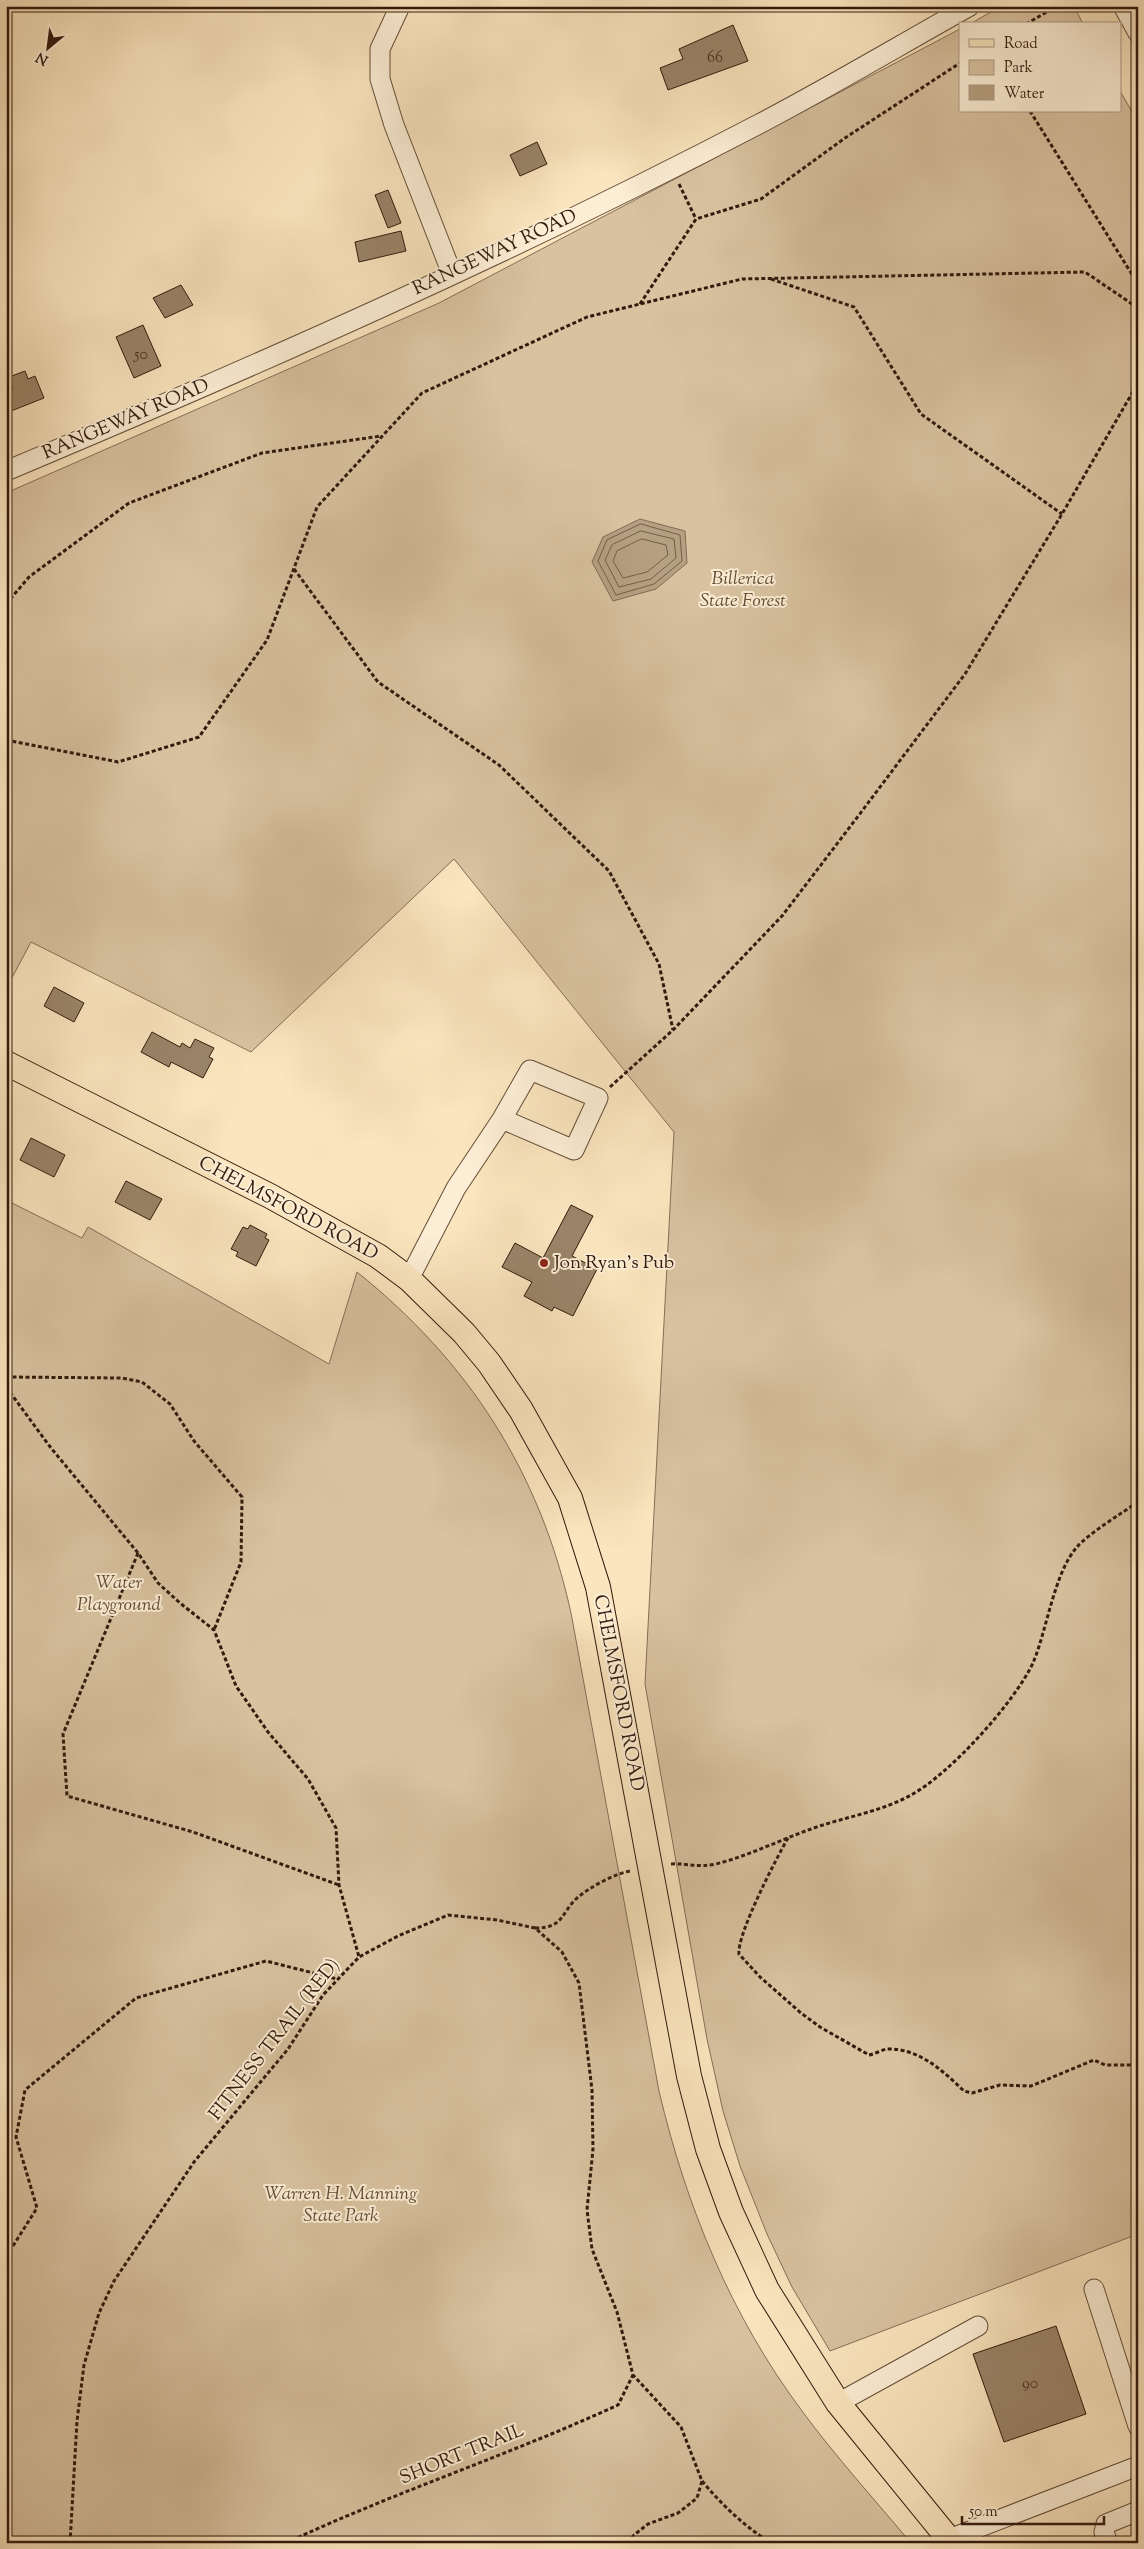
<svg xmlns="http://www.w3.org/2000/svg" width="1144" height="2549" font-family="'Sorts Mill Goudy',serif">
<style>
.green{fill:#d8c2a0;stroke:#856e56}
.water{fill:#b6a082;stroke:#816a53}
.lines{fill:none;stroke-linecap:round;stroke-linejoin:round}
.shore{stroke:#745d48;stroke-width:1}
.building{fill:#9a8469;stroke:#321a0d}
.minor-casing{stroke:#644d39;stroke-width:21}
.major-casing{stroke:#321a0d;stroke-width:26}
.path{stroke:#321a0d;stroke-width:3;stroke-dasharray:4 2.5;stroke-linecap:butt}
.minor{stroke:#fceed5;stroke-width:19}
.major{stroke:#fae5be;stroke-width:24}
.poi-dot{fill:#8f2418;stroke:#fceed5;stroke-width:2}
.labels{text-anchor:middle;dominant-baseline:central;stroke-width:4;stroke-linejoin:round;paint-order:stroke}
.number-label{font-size:16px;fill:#4c3424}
.street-label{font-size:19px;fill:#321a0d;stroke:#fceed5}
.park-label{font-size:19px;font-style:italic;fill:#644c39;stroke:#fceed5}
.poi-label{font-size:19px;fill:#321a0d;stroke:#fceed5;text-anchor:start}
</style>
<rect width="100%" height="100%" fill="#fae5be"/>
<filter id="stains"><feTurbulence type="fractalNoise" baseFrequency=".004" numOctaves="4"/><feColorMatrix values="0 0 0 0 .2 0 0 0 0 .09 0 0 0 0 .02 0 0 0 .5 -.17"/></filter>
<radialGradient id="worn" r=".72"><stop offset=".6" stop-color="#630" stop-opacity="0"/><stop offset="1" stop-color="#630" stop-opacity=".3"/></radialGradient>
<!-- green -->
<g class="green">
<path d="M 1001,6 L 1074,6 L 1083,24 L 970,24 Z"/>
<path d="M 960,29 L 960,111 L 1120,111 L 1120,91 L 1138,122 L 1138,2234 L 830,2351 L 792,2287 L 767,2234 L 740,2166 L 723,2111 L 707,2039 L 645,1684 L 674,1132 L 454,859 L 251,1052 L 31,942 L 6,989 L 6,493 L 439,303 Z"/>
<path d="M 6,1200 L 82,1238 L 88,1227 L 329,1364 L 357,1272 C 469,1362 540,1472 571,1613 L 659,2091 C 686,2206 731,2316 802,2411 C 836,2457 874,2499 911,2543 L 6,2543 Z"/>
</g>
<!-- water -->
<path class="water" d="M 640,519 L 685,531 L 687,563 L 656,589 L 613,601 L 592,562 L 603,537 Z"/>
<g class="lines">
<!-- shore -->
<g class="shore">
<path d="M 641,524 L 680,535 L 682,561 L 654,584 L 616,595 L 598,561 L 607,540 Z"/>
<path d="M 641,531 L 674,539 L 676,558 L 651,579 L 619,587 L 605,560 L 612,545 Z"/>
<path d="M 642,539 L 666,545 L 668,555 L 647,572 L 623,578 L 613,561 L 617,551 Z"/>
</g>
</g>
<!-- building -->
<g class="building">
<path d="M 733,25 L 748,61 L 668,90 L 660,68 L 683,59 L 679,49 Z"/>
<path d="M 537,142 L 547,164 L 520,176 L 510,155 Z"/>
<path d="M 388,190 L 401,223 L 388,228 L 375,195 Z"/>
<path d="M 401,231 L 406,251 L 359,262 L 355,242 Z"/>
<path d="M 181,285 L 193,305 L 165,318 L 153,298 Z"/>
<path d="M 143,325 L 161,366 L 134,378 L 116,337 Z"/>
<path d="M 25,371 L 28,379 L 35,376 L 44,398 L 6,413 L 6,390 L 13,388 L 9,377 Z"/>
<path d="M 54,987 L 84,1003 L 74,1022 L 44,1006 Z"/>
<path d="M 152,1032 L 180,1047 L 182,1043 L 190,1048 L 195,1039 L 214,1048 L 209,1057 L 213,1059 L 203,1078 L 171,1062 L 169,1067 L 141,1052 Z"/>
<path d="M 31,1138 L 65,1155 L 54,1177 L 20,1160 Z"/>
<path d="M 126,1181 L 162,1199 L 150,1220 L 115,1202 Z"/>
<path d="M 571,1205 L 593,1216 L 572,1256 L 597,1269 L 573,1316 L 554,1307 L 552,1311 L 524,1296 L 532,1282 L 502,1267 L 515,1243 L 543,1258 Z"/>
<path d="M 250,1225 L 267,1234 L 265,1238 L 269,1240 L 256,1266 L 236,1256 L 238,1252 L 231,1249 L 243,1227 L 248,1229 Z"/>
<path d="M 1056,2326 L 1086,2414 L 1004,2442 L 973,2354 Z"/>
</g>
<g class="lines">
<!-- minor casing -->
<g class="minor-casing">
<g id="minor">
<path d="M 400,6 L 380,49 L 380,79 L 394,125 L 452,274"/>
<path d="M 1123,6 L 1138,33"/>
<path d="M 6,471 C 261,364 514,252 759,124 C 830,87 900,45 970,6"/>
<path d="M 409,1279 L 456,1188 L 502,1119 L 530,1070 L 598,1098 L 574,1150 L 502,1119"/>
<path d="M 1094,2289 L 1138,2426"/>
<path d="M 838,2403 L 978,2326"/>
<path d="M 949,2539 L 1138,2466"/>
<path d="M 1108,2543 L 1104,2532 L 1106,2524 L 1138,2511"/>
</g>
</g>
<!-- major casing -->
<g class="major-casing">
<path id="major" d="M 6,1063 L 270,1196 L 378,1256 L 409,1279 L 464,1333 L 489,1363 L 521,1410 L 570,1498 L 598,1587 L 689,2076 L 708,2149 L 731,2212 L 767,2290 L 838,2403 L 952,2543"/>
</g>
<!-- path -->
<g class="path">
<path d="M 1026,24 L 1057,6"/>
<path d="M 1030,111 L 1138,284"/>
<path d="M 679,184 L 696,219"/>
<path d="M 771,279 L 854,307 L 921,414 L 1062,514"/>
<path d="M 640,304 L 696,219 L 761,199 L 845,138 L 960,63"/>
<path d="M 294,569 L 378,682 L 499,765 L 609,871 L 659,964 L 673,1030"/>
<path d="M 6,604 L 29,577 L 129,503 L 262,453 L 381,436"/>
<path d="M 6,740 L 118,762 L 199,737 L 267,640 L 317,507 L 422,393 L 587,317 L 742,279 L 1085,272 L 1138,308"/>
<path d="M 610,1087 L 673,1030 L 782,916 L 859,815 L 965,674 L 1062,514 L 1138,383"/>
<path d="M 6,1377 L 122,1378 L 142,1382 L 170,1404 L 194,1441 L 242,1497 L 241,1562 L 214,1630"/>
<path d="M 6,1387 L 51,1448 L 138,1553 L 158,1583 L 180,1603 L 214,1630 L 236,1686 L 268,1732 L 308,1779 L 336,1828 L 339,1885 L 359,1957"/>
<path d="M 138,1553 L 63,1734 L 67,1796 L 193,1832 L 339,1885"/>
<path d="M 788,1838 C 776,1859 737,1934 739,1954 L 760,1977 L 801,2013 L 820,2027 L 869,2055 C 875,2054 881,2050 887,2049 C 919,2048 943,2071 964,2091 L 972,2093 L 1000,2085 L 1031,2086 L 1094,2060 L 1105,2065 L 1138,2065"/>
<path d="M 671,1864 C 686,1863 698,1868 716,1864 C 748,1856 780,1840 811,1829 C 844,1817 881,1812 911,1795 C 950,1774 1014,1703 1033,1663 C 1047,1630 1054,1573 1077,1547 C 1088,1534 1122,1513 1138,1502"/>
<path d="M 535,1928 C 564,1928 560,1914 577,1898 C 590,1887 614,1874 630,1871"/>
<path d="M 6,2257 L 37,2208 L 16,2137 L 25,2090 L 136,1998 L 266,1961 L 337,1979"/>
<path d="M 702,2481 C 722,2505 744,2526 771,2543"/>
<path d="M 70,2543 L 77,2421 L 84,2365 L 99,2313 L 114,2281 L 194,2162 L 288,2049 L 323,1995 L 359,1957 L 398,1936 L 448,1915 L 497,1920 L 535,1928 L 562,1952 L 579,1983 L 592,2090 L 593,2149 L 587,2210 L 592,2249 L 617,2312 L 633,2375 L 681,2427 L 702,2481 L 697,2498 L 678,2513 L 648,2524 L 634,2535 L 628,2543"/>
<path d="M 286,2543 C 395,2492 509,2455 618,2405 L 633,2375"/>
</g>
<!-- minor -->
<use href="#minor" class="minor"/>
<!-- major -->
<use href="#major" class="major"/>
</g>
<!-- markers -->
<circle class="poi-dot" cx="544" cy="1263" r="5"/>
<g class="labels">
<!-- number labels -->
<g class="number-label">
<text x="715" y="58">66</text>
<text x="141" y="355">50</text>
<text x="1030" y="2384">90</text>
</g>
<!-- street labels -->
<g class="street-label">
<text transform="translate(495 253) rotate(-25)">RANGEWAY ROAD</text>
<text transform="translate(126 420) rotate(-23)">RANGEWAY ROAD</text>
<text transform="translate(288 1209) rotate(28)">CHELMSFORD ROAD</text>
<text transform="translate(618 1693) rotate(79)">CHELMSFORD ROAD</text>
<text transform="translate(275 2040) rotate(-52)">FITNESS TRAIL (RED)</text>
<text transform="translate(462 2455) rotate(-22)">SHORT TRAIL</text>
</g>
<!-- park labels -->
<g class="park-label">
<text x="743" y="579">Billerica<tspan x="743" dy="22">State Forest</tspan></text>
<text x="119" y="1583">Water<tspan x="119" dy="22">Playground</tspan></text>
<text x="341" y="2194">Warren H. Manning<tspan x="341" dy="22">State Park</tspan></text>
</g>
<!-- poi labels -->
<g class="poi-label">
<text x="554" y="1263">Jon Ryan's Pub</text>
</g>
</g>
<!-- margin -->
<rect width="1144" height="2549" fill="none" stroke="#fae5be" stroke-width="25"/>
<rect x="8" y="8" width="1129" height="2534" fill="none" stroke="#321a0d" stroke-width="2.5"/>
<rect x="12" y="12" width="1119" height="2524" fill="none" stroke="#321a0d"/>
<!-- legend -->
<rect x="959" y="22" width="162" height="90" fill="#fceed5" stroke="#ab9985"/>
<rect x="969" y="39" width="25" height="8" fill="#fae5be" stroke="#ab9985"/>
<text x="1004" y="48" font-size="15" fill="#321a0d">Road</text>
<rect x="969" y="60" width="25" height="15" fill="#d8c2a0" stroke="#ab9985"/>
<text x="1004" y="72" font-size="15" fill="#321a0d">Park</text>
<rect x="969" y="85" width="25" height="15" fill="#b6a082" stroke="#ab9985"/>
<text x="1004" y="98" font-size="15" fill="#321a0d">Water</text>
<!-- north arrow -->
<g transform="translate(48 48) rotate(209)" stroke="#fceed5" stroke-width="4" paint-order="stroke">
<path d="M0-4L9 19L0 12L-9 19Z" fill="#321a0d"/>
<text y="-8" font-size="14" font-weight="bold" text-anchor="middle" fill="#321a0d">N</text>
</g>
<!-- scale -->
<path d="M962 2516v8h142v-8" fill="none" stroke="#321a0d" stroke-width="2.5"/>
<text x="969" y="2516" font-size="15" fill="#321a0d" stroke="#fceed5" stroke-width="4" paint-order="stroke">50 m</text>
<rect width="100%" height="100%" filter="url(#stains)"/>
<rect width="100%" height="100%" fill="url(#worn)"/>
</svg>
